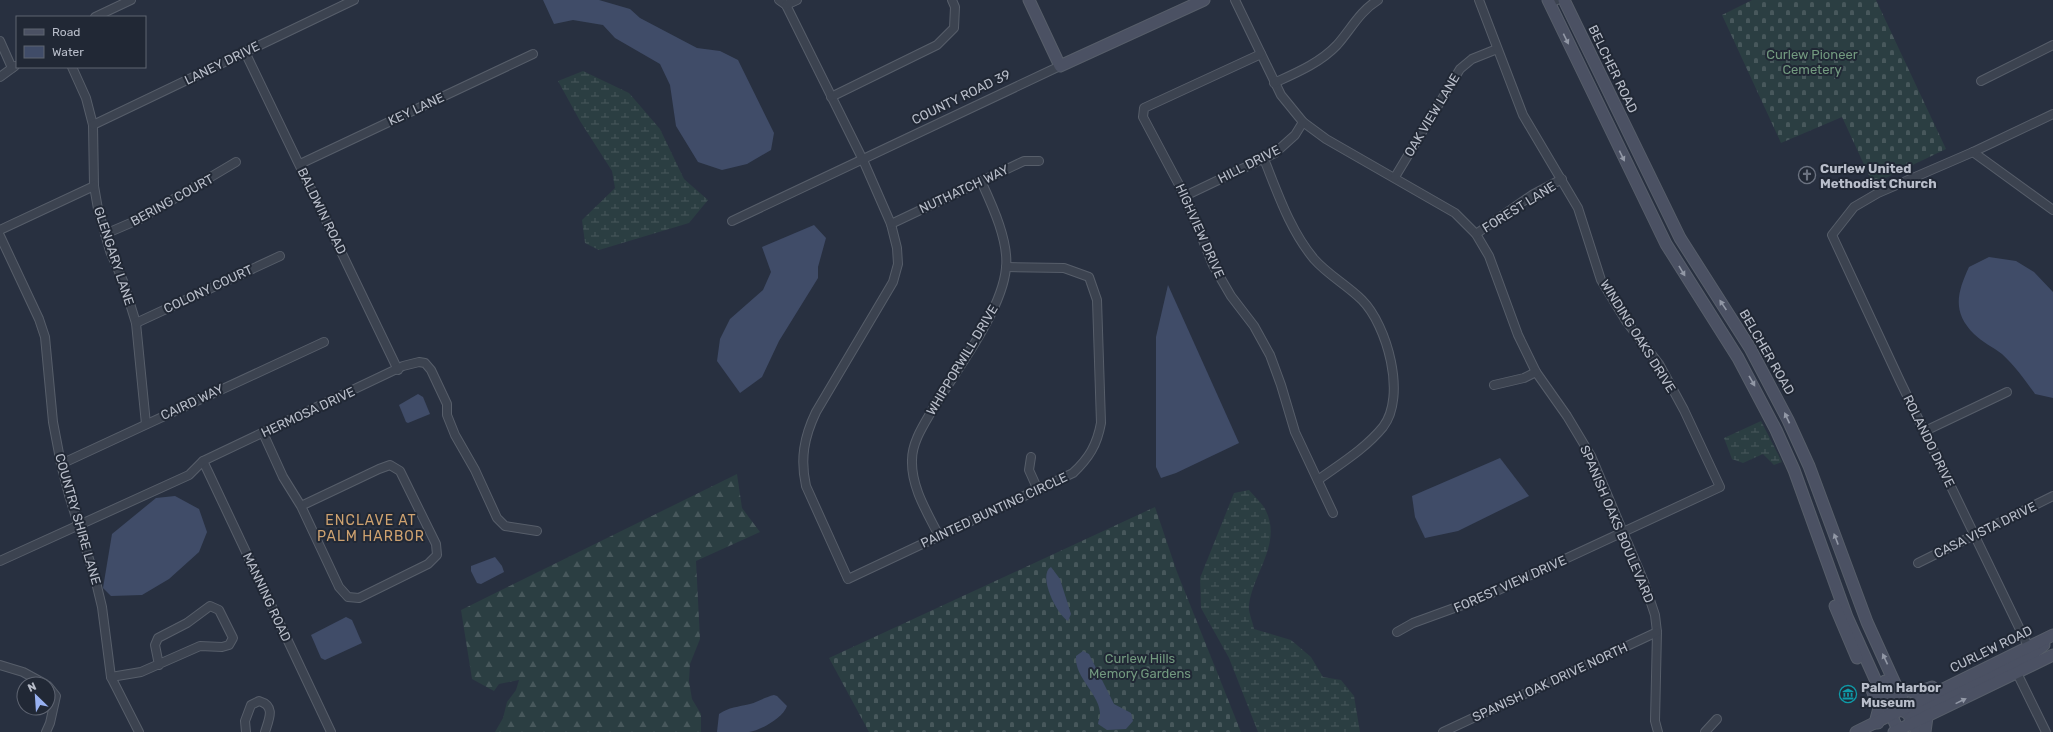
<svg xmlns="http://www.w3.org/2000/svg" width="2053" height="732" font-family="Rubik,sans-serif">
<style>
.forest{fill:url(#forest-firs)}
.wetland{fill:url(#wetland-marsh)}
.cemetery{fill:url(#cemetery-stones)}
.water{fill:#404c68}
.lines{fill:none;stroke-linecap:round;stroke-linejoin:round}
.street-casing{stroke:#575e6a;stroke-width:10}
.secondary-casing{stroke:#575e6a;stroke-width:13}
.street{stroke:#3c4350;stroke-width:8}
.secondary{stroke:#4b5163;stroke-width:11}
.oneway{fill:#9298a6}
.labels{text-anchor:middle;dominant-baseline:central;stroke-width:4;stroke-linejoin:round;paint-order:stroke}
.park-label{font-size:13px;fill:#72997f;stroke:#212835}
.street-label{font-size:13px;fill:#b9beca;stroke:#212835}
.poi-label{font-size:13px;font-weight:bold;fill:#b9beca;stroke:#212835;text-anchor:start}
.neighbourhood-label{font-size:14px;letter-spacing:1px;fill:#cea270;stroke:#212835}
</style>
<defs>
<pattern id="forest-firs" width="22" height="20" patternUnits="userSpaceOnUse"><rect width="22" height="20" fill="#2b3e42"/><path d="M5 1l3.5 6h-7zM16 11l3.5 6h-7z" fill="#48585c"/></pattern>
<pattern id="wetland-marsh" width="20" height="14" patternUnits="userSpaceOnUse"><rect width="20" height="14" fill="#2b3e42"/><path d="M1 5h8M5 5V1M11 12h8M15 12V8" fill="none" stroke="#48585c"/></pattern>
<pattern id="cemetery-stones" width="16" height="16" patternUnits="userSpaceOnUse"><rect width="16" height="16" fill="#2b3e42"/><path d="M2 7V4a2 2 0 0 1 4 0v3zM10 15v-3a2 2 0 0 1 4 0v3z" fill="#48585c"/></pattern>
</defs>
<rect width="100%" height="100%" fill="#283040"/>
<!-- forest -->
<path class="forest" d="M 737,474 L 742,508 L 760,532 L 696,561 L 700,639 L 690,664 L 689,681 L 692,699 L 701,714 L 701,732 L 495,732 L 503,718 L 507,702 L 516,690 L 519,680 L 499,684 L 494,691 L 472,679 L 461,610 Z"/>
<!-- wetland -->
<g class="wetland">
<path d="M 583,71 L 629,93 L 660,129 L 684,179 L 708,200 L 689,223 L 599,250 L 585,243 L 582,220 L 615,188 L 612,171 L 580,121 L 558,81 Z"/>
<path d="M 1761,421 L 1782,462 L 1774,465 L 1763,454 L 1743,463 L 1732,459 L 1724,438 Z"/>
<path d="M 1249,490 C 1255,497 1263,504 1266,511 C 1282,543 1253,574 1249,605 C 1248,612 1253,622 1254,629 L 1291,640 L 1311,657 L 1323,677 L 1341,680 L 1354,696 L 1360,732 L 1258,732 L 1229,658 L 1201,608 L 1200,578 L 1234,493 Z"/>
</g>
<!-- cemetery -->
<g class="cemetery">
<path d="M 1752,0 L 1876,0 L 1946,149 L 1873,184 L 1842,117 L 1781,143 L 1722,15 Z"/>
<path d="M 1155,507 L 1177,572 L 1241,732 L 869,732 L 829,658 Z"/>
</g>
<!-- water -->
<g class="water">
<path d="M 543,0 L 599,0 L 630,9 L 640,18 L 697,48 L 720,51 L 738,60 L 774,133 L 771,150 L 747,164 L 722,170 L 698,162 L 676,126 L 670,85 L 660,64 L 615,38 L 603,25 L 573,20 L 554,24 Z"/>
<path d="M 814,225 L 826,238 L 818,267 L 818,278 L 779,341 L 762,377 L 740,393 L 717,361 L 720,339 L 730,319 L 763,290 L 771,272 L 762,247 Z"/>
<path d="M 1989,257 L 2016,261 L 2034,272 L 2053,292 L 2053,398 L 2035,394 C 2025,380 2015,366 2002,354 C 1993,347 1982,342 1974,334 C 1952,312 1957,293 1969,267 Z"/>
<path d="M 1168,285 L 1239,443 L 1176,473 L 1161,478 L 1156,467 L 1156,337 Z"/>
<path d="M 418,394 L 423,397 L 430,414 L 408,423 L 406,422 L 399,405 Z"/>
<path d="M 1500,458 L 1529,496 L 1458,531 L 1425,538 L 1415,517 L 1412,496 Z"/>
<path d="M 175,496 L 199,509 L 207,532 L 199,552 L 169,579 L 142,595 L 111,596 L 103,588 L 112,534 L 156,498 Z"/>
<path d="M 495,557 L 502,566 L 504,572 L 481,584 L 477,583 L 471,571 L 471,566 Z"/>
<path d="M 1051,567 L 1060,579 L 1071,614 L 1068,621 C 1057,615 1037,575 1051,567 Z"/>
<path d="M 346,617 L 352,620 L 362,643 L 325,660 L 321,658 L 311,635 Z"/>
<path d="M 1083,651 L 1089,654 L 1114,704 L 1131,713 L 1133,721 L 1126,729 L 1107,730 L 1098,724 C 1098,721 1100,718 1100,715 C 1101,695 1074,678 1076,656 Z"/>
<path d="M 774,695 L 777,696 L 787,706 C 783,718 761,730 749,732 C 739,732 727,732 717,732 L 719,714 C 729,707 738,707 750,704 C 758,702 765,697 774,695 Z"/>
</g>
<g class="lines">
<!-- street casing -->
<g class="street-casing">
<g id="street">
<path d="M 779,0 L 786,5 L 863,160 L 891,224 L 897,248 L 898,264 L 893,282 L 816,412 C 804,437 800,459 806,486 L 848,579 L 1073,473 C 1089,458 1097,445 1101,423 L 1097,300 L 1089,277 L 1064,268 L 1006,267"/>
<path d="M 1235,0 L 1281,95 L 1303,122 L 1326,139 L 1455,213 L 1476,234 L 1489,256 L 1518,335 L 1536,372 L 1567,416 L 1591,456 L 1644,582 L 1655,615 L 1657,632 L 1655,721 L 1658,732"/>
<path d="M 1549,3 L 1557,0"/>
<path d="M 786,5 L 797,0"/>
<path d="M 95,17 L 131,0"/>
<path d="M 0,41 L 12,68"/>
<path d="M 245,52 L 398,370"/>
<path d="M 1261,54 L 1144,108 L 1143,117 L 1185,196 L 1213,265 L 1231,296 L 1254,326 L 1270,355 L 1281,385 L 1295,432 L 1333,513"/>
<path d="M 72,67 L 86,98 L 93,125 L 94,186 L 98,209 L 110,251 L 123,281 L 136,323 L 146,424"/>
<path d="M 0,77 L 15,66"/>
<path d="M 1981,81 L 2053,45"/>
<path d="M 1274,83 C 1296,73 1320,63 1337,45 C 1351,29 1360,11 1378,0"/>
<path d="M 831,97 L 937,45 L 954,28 L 955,7 L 952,0"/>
<path d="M 93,125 L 354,0"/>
<path d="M 1973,152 L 2053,210"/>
<path d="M 1264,159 C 1278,194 1290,230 1314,259 C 1328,275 1347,285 1362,300 C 1387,325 1407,396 1383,427 C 1365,449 1340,464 1318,480"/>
<path d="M 300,164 L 533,54"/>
<path d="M 1395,177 L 1460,69 L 1472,59 L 1497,49"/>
<path d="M 1185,196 L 1275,153 L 1295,135 L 1303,122"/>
<path d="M 732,221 L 1060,66"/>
<path d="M 891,224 L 1024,161 L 1039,161"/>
<path d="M 0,230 L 94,186"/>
<path d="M 105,234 L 140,219 L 236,162"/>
<path d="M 1476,234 L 1532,195 L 1562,179"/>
<path d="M 0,236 L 39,319 L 45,337 L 53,422 L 61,464 L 69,495 L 95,578 L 102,607 L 111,677 L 139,732"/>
<path d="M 136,323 L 280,256"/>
<path d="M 1494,385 L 1524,378 L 1536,372"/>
<path d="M 1925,431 L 2007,392"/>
<path d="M 263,433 L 283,477 L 301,506 L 339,587 L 348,597 L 359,598 L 428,564 L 437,555 L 436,544 L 400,471 L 390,465 L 379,469 L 301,506"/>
<path d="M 1031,457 L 1029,470 L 1038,490"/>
<path d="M 203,461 L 331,732"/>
<path d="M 61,464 L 324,342"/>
<path d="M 939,536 C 927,512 911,487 912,460 C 912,441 925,423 934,407 C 957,369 1002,311 1006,268 C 1009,241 992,205 981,181"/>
<path d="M 0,561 L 189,475 L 203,461 L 403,366 L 419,362 L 425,363 L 431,370 L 447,404 L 447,415 L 455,435 L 475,470 L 497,518 L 505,526 L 537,531"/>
<path d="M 1918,563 L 2053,496"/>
<path d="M 1397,632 L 1413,623 L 1479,599 L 1720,487 L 1684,410 L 1659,364 L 1626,321 L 1601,280 L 1578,208 L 1523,115 L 1479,0"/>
<path d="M 2028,646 L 1900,381 L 1832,235 L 1854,207 L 1878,193 L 1973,152 L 2053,114"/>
<path d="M 0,665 L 23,672 L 45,684"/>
<path d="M 2017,673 L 2046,732"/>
<path d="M 111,677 L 141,672 L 200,646 L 222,647 L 229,645 L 233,638 L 219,610 L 210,606 L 187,623 L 158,638 L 155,645 L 159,665"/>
<path d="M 46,732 L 50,723 L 56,696 L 48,686"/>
<path d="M 246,732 L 245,721 L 251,705 L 259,701 C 276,706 269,719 265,732"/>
<path d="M 1443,732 L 1657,632"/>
<path d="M 1705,732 L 1717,719"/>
</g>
</g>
<!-- secondary casing -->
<g class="secondary-casing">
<g id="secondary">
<path d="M 1029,0 L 1060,66 L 1204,0"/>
<path d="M 1548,0 L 1666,244 L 1738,358 L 1776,430 L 1794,470 L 1847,617 L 1899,732"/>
<path d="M 1564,0 L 1680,238 L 1750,348 L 1788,420 L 1809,466 L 1867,622 L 1917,732"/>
<path d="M 1835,606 L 1857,658"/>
<path d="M 1885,681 C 1894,701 1902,720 1927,717 L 1925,732"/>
<path d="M 1872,690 L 1879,708 L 1875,723 L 1878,723"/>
<path d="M 1898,690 L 1898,687 L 1916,693 L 1932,687"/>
<path d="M 1910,719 L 1923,708 L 2032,654 L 2044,645"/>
<path d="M 1856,732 L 2053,635"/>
<path d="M 1894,732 L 2053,655"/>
</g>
</g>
<!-- street -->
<use href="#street" class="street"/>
<!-- secondary -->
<use href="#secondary" class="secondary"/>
</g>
<!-- one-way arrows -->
<defs><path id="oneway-solid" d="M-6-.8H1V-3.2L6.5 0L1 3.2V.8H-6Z"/></defs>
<g class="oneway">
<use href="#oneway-solid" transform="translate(1566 39) rotate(64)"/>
<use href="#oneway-solid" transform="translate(1622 156) rotate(64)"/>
<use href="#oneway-solid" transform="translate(1682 271) rotate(59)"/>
<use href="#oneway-solid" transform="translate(1723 305) rotate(-124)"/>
<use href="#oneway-solid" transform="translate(1752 381) rotate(60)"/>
<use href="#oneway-solid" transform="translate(1787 418) rotate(-115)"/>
<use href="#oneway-solid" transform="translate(1836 539) rotate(-111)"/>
<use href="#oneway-solid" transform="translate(1885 659) rotate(-115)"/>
<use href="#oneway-solid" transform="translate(1961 701) rotate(-26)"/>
</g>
<!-- icons -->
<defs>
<g id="church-ring" transform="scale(0.9)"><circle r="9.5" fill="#212835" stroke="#6b7280" stroke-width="1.5"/><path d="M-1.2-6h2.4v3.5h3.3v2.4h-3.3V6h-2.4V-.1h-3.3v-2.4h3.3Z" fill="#6b7280"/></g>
<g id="museum-ring" transform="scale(0.9)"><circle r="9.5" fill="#212835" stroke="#0f9aa8" stroke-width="1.5"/><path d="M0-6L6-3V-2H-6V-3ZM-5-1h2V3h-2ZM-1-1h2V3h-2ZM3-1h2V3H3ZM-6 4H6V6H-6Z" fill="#0f9aa8"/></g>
</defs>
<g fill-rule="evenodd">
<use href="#church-ring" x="1807" y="175"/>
<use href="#museum-ring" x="1848" y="694"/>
</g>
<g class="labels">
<!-- park labels -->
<g class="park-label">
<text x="1812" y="54">Curlew Pioneer<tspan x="1812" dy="15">Cemetery</tspan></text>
<text x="1140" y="658">Curlew Hills<tspan x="1140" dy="15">Memory Gardens</tspan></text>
</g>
<!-- street labels -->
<g class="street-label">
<text transform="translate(222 63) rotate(-26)">LANEY DRIVE</text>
<text transform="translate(1613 69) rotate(64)">BELCHER ROAD</text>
<text transform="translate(961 97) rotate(-26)">COUNTY ROAD 39</text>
<text transform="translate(416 109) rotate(-25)">KEY LANE</text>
<text transform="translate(1432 115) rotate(-59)">OAK VIEW LANE</text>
<text transform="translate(1249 164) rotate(-27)">HILL DRIVE</text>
<text transform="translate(964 189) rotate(-25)">NUTHATCH WAY</text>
<text transform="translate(172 200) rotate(-29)">BERING COURT</text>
<text transform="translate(1519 207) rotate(-32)">FOREST LANE</text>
<text transform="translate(322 211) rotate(64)">BALDWIN ROAD</text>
<text transform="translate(1200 231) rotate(66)">HIGHVIEW DRIVE</text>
<text transform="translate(114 256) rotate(72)">GLENGARY LANE</text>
<text transform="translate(208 289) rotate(-25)">COLONY COURT</text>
<text transform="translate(1638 336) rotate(58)">WINDING OAKS DRIVE</text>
<text transform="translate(1767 352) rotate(60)">BELCHER ROAD</text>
<text transform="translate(962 360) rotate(-59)">WHIPPORWILL DRIVE</text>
<text transform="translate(192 402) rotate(-25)">CAIRD WAY</text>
<text transform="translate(308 412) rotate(-25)">HERMOSA DRIVE</text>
<text transform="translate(1929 441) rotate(64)">ROLANDO DRIVE</text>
<text transform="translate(994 510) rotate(-25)">PAINTED BUNTING CIRCLE</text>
<text transform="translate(78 519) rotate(74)">COUNTRY SHIRE LANE</text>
<text transform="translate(1617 524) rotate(67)">SPANISH OAKS BOULEVARD</text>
<text transform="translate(1985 530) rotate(-26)">CASA VISTA DRIVE</text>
<text transform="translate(1510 584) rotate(-24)">FOREST VIEW DRIVE</text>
<text transform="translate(267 597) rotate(65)">MANNING ROAD</text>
<text transform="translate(1991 649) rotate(-26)">CURLEW ROAD</text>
<text transform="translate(1550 682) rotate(-25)">SPANISH OAK DRIVE NORTH</text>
</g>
<!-- poi labels -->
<g class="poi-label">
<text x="1820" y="168">Curlew United<tspan x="1820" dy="15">Methodist Church</tspan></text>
<text x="1861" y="687">Palm Harbor<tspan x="1861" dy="15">Museum</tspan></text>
</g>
<!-- neighbourhood labels -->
<g class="neighbourhood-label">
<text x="371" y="520">ENCLAVE AT<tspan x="371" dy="16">PALM HARBOR</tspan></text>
</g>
</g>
<!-- legend -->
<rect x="16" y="16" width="130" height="52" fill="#212835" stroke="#5e6471"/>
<rect x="24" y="29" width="20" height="6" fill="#4b5163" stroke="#5e6471"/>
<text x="52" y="36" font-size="12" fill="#b9beca">Road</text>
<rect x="24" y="46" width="20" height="12" fill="#404c68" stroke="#5e6471"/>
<text x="52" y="56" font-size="12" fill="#b9beca">Water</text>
<!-- north arrow -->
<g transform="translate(36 696) rotate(335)"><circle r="19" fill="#212835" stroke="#5e6471"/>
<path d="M0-3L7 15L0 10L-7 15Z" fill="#98b1f1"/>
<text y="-6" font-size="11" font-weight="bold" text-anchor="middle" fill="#b9beca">N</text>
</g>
</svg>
